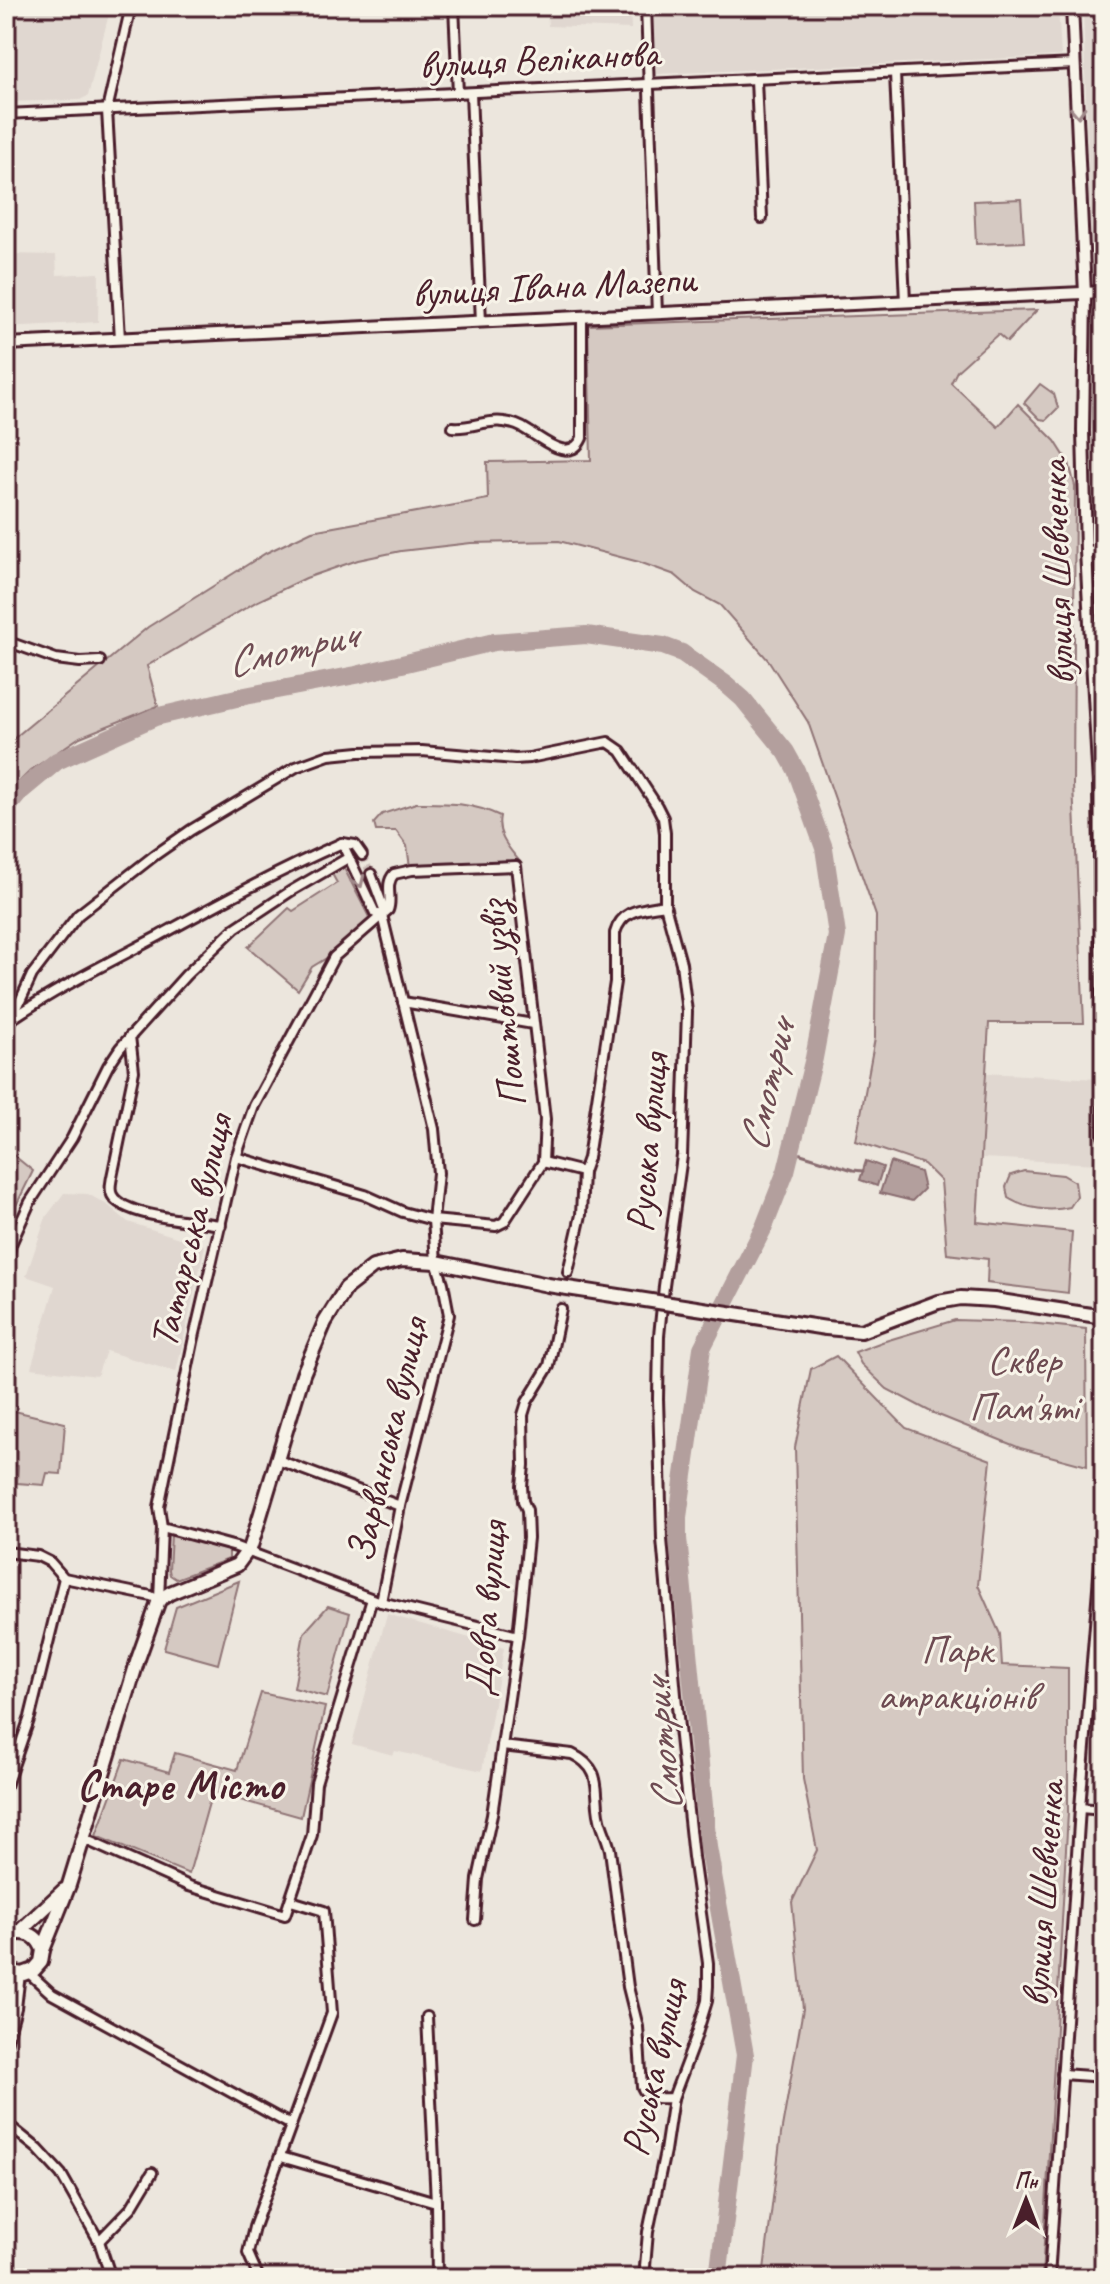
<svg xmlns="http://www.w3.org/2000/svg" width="1110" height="2284" font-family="Caveat,sans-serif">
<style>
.built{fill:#e0d7d0}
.green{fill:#d5c9c2;stroke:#907476;stroke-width:2}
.water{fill:#b39f9d;stroke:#896c6f;stroke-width:2}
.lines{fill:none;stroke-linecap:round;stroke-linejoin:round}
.stream{stroke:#896c6f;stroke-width:3}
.river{stroke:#b39f9d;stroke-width:18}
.minor-tunnel{stroke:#ccbeb9;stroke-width:8;stroke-dasharray:8 4;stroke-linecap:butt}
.minor-casing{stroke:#4a1f2b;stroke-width:14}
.tertiary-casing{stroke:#4a1f2b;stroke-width:16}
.secondary-casing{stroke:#4a1f2b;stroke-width:18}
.minor{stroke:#f7f3e8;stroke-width:8}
.tertiary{stroke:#f7f3e8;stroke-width:10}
.secondary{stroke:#f7f3e8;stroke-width:12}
.secondary-bridge-casing{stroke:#4a1f2b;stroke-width:18;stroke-linecap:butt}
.secondary-bridge{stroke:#f7f3e8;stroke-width:12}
.oneway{stroke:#a0898a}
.labels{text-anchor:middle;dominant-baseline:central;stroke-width:6;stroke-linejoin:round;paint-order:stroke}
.street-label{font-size:40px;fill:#4a1f2b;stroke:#f7f3e8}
.park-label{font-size:40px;fill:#6d4a51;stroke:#f7f3e8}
.water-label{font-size:42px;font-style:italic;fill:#6f4c53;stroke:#f7f3e8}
.neighbourhood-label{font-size:42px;font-weight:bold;fill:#4a1f2b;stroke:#f7f3e8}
</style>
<rect width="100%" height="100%" fill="#ece6dd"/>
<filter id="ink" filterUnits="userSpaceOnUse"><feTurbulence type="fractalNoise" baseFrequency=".0125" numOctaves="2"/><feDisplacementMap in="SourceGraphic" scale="16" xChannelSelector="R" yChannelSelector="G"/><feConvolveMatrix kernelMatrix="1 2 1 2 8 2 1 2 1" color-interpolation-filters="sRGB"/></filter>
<g filter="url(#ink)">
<!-- built -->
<g class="built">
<path d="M 6,6 L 111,6 L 88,96 L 80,100 L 6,102 Z"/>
<path d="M 547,6 L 630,6 L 631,29 L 548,26 Z"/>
<path d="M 653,6 L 1058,6 L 1061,56 L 655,74 Z"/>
<path d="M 1083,6 L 1104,6 L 1104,285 L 1092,286 Z"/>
<path d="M 6,254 L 56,255 L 57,275 L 99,273 L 98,322 L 6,327 Z"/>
<path d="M 987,1073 L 1098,1079 L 1099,1164 L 982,1158 Z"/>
<path d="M 64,1193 L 88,1194 L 109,1206 L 128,1222 L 205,1246 L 176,1372 L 106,1351 L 97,1376 L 31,1368 L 55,1286 L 26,1276 L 46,1217 Z"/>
<path d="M 387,1614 L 504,1648 L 482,1771 L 395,1751 L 393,1755 L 352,1744 Z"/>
</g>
<!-- green -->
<g class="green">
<path d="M 1021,199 L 1024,242 L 976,244 L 974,201 Z"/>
<path d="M 1037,310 L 1007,342 L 998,334 L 957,371 L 951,383 L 998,427 L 1018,404 L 1055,441 L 1069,463 L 1075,486 L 1073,785 L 1084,1023 L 989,1023 L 977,1222 L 1072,1232 L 1068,1293 L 987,1283 L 988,1259 L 947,1254 L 941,1181 L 924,1164 L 856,1141 L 875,1038 L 876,916 L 808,722 L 769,661 L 720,605 L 695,592 L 675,575 L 639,562 L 559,541 L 471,543 L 401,551 L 358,560 L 306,578 L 256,602 L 147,666 L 158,706 L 80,737 L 31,770 L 6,795 L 6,745 L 148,627 L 266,553 L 312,531 L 488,499 L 487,462 L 591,460 L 588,325 Z"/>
<path d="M 1040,384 L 1054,394 L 1058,408 L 1046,420 L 1040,419 L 1024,403 Z"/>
<path d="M 416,803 C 448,803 470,802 500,816 C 496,835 509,848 520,862 L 447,867 L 410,867 L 407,846 L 396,831 L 376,831 L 374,823 L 382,814 Z"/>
<path d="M 344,868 L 371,921 L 369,932 L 312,967 L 298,990 L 248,947 L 289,908 L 293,911 L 337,883 L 332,874 Z"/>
<path d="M 6,1149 L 33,1171 L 6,1226 Z"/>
<path d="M 1024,1171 L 1063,1175 L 1075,1182 L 1077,1196 L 1070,1207 C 1051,1212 1025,1209 1008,1198 L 1006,1187 L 1011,1175 Z"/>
<path d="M 955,1320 L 1019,1322 L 1086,1329 L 1087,1466 L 1020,1448 L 931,1412 L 887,1389 L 861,1364 L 855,1352 L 882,1342 Z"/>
<path d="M 836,1356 L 906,1428 L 991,1460 L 978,1585 L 1000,1634 L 1002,1665 L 1068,1668 L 1068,1813 L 1042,2278 L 763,2278 L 781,2134 L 803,2009 L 792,1902 L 817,1850 L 803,1779 L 795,1447 L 811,1369 Z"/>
<path d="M 6,1409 L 65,1423 L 61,1474 L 47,1473 L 44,1485 L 17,1483 L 18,1466 L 6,1464 Z"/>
<path d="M 171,1535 L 229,1548 L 229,1559 L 176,1579 L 170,1575 L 169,1570 Z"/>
<path d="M 239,1581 L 218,1664 L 164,1649 L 176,1607 Z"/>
<path d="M 328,1606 L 350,1613 L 327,1697 L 294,1688 L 304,1633 Z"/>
<path d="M 261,1693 L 325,1707 L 301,1817 L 212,1792 L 189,1874 L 96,1836 L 124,1759 L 169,1772 L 175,1753 L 237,1770 Z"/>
</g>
<!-- water -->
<g class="water">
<path d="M 866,1161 L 883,1167 L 877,1186 L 860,1180 Z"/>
<path d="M 890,1162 L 920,1172 L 924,1189 L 912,1201 L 880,1193 Z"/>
</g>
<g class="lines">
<!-- stream -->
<path class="stream" d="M 791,1151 L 853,1170 L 863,1171"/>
<!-- river -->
<path class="river" d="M 6,809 L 21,791 L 57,761 L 155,717 L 245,696 L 356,675 L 494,642 L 586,635 L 663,646 L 682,653 L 727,685 L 743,699 L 786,752 L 796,770 L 824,848 L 837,935 L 814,1058 L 786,1171 L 764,1227 L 702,1348 L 678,1517 L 678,1538 L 708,1847 L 745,2055 L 718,2278"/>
<!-- minor-tunnel -->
<g class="minor-tunnel">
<path d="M 362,855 L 371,874"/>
<path d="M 561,1309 L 568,1272"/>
</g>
<!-- minor casing -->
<g class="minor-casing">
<g id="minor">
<path d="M 454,6 L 458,93"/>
<path d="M 646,6 L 657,314"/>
<path d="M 895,73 L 905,302"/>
<path d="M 756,79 L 762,218"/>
<path d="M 471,93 L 481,322"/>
<path d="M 6,114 L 1075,64"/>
<path d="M 120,339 L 107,110 L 131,6"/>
<path d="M 453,427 C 470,429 486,419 504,422 C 513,423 521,426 528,431 C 544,440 570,464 582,438 L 582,317"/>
<path d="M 1086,551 L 1104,550"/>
<path d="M 6,641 L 56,659 L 80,662 L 100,661"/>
<path d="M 342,843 L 375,913 L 382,915"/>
<path d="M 342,843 L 355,845 L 362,855"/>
<path d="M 371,874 L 384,909 L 382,915 L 434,1129 L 438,1173 L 433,1220 L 436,1262 L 443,1283 L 449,1315 L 400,1506 L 381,1602"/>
<path d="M 403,1002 L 533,1024"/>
<path d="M 13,1018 C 59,987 108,963 157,937 C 218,904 278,871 342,843"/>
<path d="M 6,1032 L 32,975 L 78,915 L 155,855 L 191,830 L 296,767 L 329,755 L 359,752 L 422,751 L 515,759 L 529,758 L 608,742 L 621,751 L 657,806 L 663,818 L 665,833 L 665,905 L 681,963 L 687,1012 L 682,1156 L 664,1286 L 659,1336 L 658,1399 L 662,1539 L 679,1728 L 693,1857 L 708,1963 L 708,1986 L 707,2001 L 696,2037 L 673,2098 L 665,2151 L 648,2232 L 644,2278"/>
<path d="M 130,1036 L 134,1071 L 112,1177 C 111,1183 109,1189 112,1195 C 123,1217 197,1221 221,1225"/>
<path d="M 543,1162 L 583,1172 L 588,1158 L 615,982 L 615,933 C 622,908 644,909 665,905"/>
<path d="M 6,1265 L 11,1244 L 30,1202 L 72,1138 L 108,1066 L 120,1048 L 186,975 L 235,928 L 291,891 L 348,858"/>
<path d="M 568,1272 L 581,1215 L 583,1172"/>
<path d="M 278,1460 L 400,1506"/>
<path d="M 162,1527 L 236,1547 L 381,1602 L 518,1636"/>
<path d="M 6,1552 L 38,1556 L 50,1562 L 64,1578 L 151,1596 L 159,1600 L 162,1527 L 159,1507 L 193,1342 L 236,1157 L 254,1106 L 334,957 L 388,910 C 393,898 384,885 394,874 L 412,870 L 516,866 L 545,1119 L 543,1162 L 504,1222 L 496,1226 L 433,1220 L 403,1212 L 365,1195 L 236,1157"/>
<path d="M 502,1746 L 572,1754 C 608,1771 591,1797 602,1826 C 605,1835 608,1841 610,1850 L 628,1987 L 638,2027 L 642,2087 C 648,2101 660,2098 673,2098"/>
<path d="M 6,1786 L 30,1717 L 64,1578"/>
<path d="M 1080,1808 L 1104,1810"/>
<path d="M 84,1839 L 189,1886 L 285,1915 L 312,1835 L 316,1783 L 372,1599"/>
<path d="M 475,1920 L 478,1879 L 492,1815 L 518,1636 L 528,1538 L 527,1510 L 523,1501 L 522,1486 L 524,1465 L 523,1415 L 527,1402 L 549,1366 L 561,1309"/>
<path d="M 29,1973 L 52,1994 L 291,2125"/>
<path d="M 427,2017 L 436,2202 L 437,2278"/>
<path d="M 6,2044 L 16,2008 L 20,1974"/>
<path d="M 1062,2074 L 1104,2077"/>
<path d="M 6,2123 L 38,2149 L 61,2174 L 99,2241 L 111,2278"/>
<path d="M 281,2157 L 436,2202"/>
<path d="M 99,2241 L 131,2208 L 152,2173"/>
<path d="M 259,2278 L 248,2253 L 254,2227 L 332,2013 L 324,1911 L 291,1901"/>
<path d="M 1049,2278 L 1080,1808 L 1104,1515"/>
</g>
</g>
<!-- tertiary casing -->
<g class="tertiary-casing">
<g id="tertiary">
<path d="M 1072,6 L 1085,294 L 1083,431 L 1086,551 L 1099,785 L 1104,1136"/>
<path d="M 6,344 L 1104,292"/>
</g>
</g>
<!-- secondary casing -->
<g class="secondary-casing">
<g id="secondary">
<path d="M 826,1328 L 861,1331 L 938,1302 L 961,1298 L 994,1300 L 1104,1317"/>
<path d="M 18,1933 C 31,1932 39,1938 43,1950"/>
<path d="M 6,1940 L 18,1933 L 64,1890"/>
<path d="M 6,1966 L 12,1972 L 23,1974 L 34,1970 L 41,1962 L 43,1950 L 69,1885 L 138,1659 L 159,1600 L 170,1593 L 237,1565 L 251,1546 L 303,1374 L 325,1322 L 346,1288 L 373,1267 L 402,1260 L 436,1262 L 548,1285"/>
</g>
</g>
<!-- minor -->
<use href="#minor" class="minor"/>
<!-- tertiary -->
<use href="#tertiary" class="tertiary"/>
<!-- secondary -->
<use href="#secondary" class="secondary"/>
<!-- secondary-bridge casing -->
<g class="secondary-bridge-casing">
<path id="secondary-bridge" d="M 548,1285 L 826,1328"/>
</g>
<!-- secondary-bridge -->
<use href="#secondary-bridge" class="secondary-bridge"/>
</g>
<!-- one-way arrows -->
<defs><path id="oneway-chevron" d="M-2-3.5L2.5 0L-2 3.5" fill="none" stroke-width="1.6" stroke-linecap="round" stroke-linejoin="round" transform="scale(2)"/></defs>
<g class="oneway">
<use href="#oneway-chevron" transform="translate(1078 112) rotate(87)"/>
<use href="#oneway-chevron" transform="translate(359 882) rotate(65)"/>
</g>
</g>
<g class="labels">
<!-- street labels -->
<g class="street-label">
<text transform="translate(539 59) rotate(-3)">вулиця Веліканова</text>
<text transform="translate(554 286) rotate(-3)">вулиця Івана Мазепи</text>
<text transform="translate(1057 572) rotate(-92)">вулиця Шевченка</text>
<text transform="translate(502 1004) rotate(-96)">Поштовий узвіз</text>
<text transform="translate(647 1143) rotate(-85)">Руська вулиця</text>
<text transform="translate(191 1231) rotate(-76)">Татарська вулиця</text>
<text transform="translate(387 1440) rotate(-77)">Зарванська вулиця</text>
<text transform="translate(486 1609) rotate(-85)">Довга вулиця</text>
<text transform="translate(1043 1894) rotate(-86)">вулиця Шевченка</text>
<text transform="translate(654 2068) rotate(-77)">Руська вулиця</text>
</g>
<!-- park labels -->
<g class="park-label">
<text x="1024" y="1361">Сквер<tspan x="1024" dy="46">Пам'яті</tspan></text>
<text x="957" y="1650">Парк<tspan x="957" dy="46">атракціонів</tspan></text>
</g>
<!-- water labels -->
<g class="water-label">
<text transform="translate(291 649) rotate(-13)">Смотрич</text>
<text transform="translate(767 1086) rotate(-77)">Смотрич</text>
<text transform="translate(662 1746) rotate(-95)">Смотрич</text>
</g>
<!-- neighbourhood labels -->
<g class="neighbourhood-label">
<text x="180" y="1785">Старе Місто</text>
</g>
</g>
<!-- margin -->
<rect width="1110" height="2284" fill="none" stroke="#f7f3e8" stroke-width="32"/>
<rect x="16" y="16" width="1078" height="2252" fill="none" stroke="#4a1f2b" stroke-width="3" filter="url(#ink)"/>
<!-- north arrow -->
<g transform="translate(1026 2200)" stroke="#f7f3e8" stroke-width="6" paint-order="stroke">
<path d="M0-6L14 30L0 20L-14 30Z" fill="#4a1f2b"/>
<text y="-12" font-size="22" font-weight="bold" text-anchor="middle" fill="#4a1f2b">Пн</text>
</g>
</svg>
